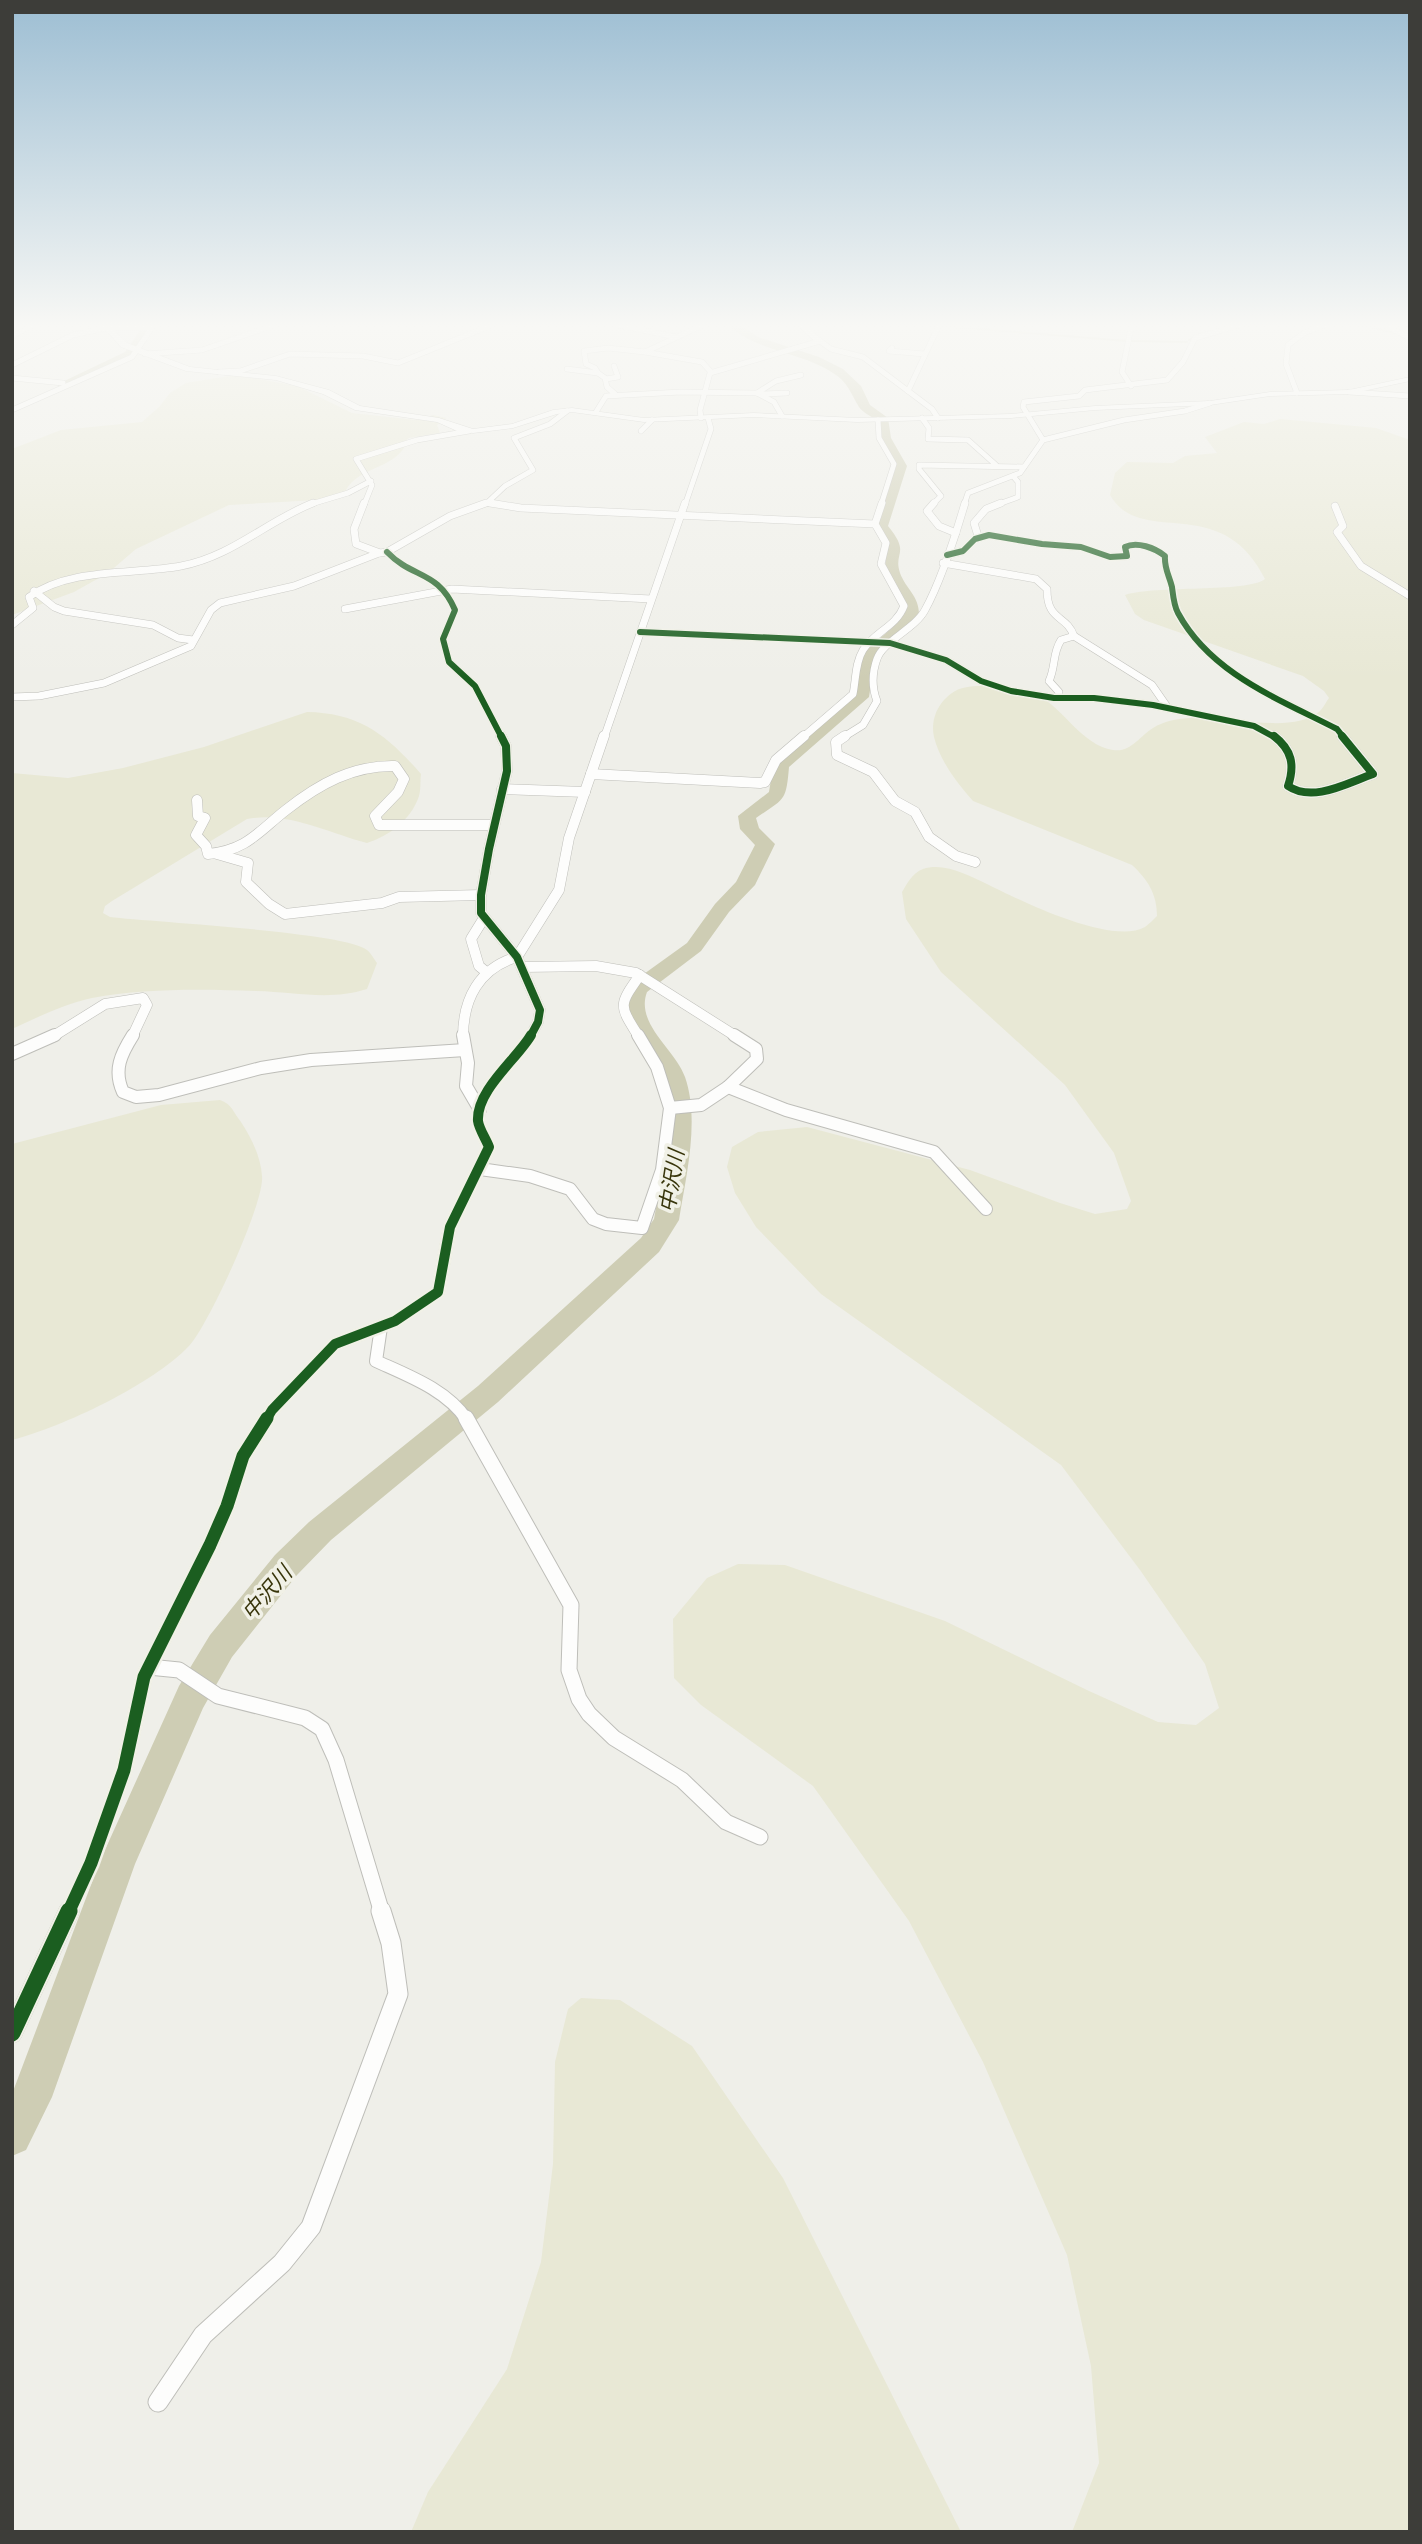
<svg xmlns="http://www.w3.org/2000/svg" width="1422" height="2544" font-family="'Roboto Serif','Noto Sans JP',serif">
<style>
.green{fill:#e8e8d5}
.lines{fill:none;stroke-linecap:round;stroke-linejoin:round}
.stream{stroke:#cecdb4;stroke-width:2}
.river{fill:#cecdb4;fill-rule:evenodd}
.street-far5-casing{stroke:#bebeb9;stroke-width:6}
.street-far4-casing{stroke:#bebeb9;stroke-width:8}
.street-far3-casing{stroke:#bebeb9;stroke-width:11}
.street-far2-casing{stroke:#bebeb9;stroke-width:14}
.street-far1-casing{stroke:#bebeb9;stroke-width:17}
.street-casing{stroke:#bebeb9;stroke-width:21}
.secondary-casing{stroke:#bebeb9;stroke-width:1}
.street-far5{stroke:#fdfdfc;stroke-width:5}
.street-far4{stroke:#fdfdfc;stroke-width:7}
.street-far3{stroke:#fdfdfc;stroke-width:10}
.street-far2{stroke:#fdfdfc;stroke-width:12}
.street-far1{stroke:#fdfdfc;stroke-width:15}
.street{stroke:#fdfdfc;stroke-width:19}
.secondary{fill:#fdfdfc;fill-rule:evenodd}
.cycleway-far4-casing{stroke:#f1f1e7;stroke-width:9}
.cycleway-far3-casing{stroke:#f1f1e7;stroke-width:11}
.cycleway-far2-casing{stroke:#f1f1e7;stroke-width:15}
.cycleway-far1-casing{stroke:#f1f1e7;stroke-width:18}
.cycleway-casing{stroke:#f1f1e7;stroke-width:21}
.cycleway-far4{stroke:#1b5e20;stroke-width:6}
.cycleway-far3{stroke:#1b5e20;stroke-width:8}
.cycleway-far2{stroke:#1b5e20;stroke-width:10}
.cycleway-far1{stroke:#1b5e20;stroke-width:13}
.cycleway{stroke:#1b5e20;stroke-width:17}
.labels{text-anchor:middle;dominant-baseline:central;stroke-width:7;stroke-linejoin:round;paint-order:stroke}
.water-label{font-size:21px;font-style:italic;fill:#38350b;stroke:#f1f1e7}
</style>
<rect width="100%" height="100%" fill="#efefe9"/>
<!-- green -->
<g class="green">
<path d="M 236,375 L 297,386 L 352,413 L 416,420 L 433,415 L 446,418 L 437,425 L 440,433 L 409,438 L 402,443 L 405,446 C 393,470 353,467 344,495 L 335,499 L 229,505 L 136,549 L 108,573 L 74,592 L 12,615 L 12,449 L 61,430 L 142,422 L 159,407 L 170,393 L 186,383 Z"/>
<path d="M 1280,419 L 1376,428 L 1410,440 L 1410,2532 L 1072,2532 L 1099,2463 L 1091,2366 L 1067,2255 L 983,2062 L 909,1921 L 813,1786 L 701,1705 L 674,1678 L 673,1619 L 707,1578 L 738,1564 L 785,1565 L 945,1621 L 1089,1691 L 1158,1722 L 1196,1725 L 1219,1708 L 1205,1664 L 1140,1570 L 1061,1465 L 821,1294 L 756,1227 L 735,1193 L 727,1167 L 732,1147 L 758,1132 L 807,1127 L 970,1170 L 1060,1203 L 1095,1214 L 1127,1209 L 1131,1201 L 1114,1153 L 1065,1085 L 941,972 L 906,919 L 902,892 C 907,884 912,873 923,869 C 945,862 969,876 989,885 C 1021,901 1112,946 1145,927 C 1149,924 1153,920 1157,916 C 1157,894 1148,880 1132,865 L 973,801 C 957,783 940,761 934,737 C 931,724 935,709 945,699 C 956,687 968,686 984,686 C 1001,686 1020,686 1036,694 C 1064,708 1081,745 1113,750 C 1130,753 1140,736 1153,728 C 1164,721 1176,719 1189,718 C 1224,714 1292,736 1320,711 C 1323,708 1326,702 1329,698 L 1324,691 L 1303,676 L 1144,620 L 1135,614 L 1125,595 C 1155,585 1247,593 1265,579 C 1221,490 1141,549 1110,495 L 1115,473 L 1127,462 L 1173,463 L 1185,456 L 1217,453 L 1205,437 L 1244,422 L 1264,424 Z"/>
<path d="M 307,712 C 360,713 387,735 421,774 C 420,781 421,790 419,796 C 411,820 389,836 367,843 C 328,833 288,811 247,819 L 112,901 L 105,906 L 103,913 L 110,917 C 151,922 346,932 367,950 C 371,953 374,959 377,963 L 367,989 C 330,1001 295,992 256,991 C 203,989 145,988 92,998 C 64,1004 38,1017 12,1029 L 12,773 L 68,778 L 123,768 L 204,747 Z"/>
<path d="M 220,1100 C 232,1104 233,1112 241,1122 C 251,1137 261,1157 262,1176 C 265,1202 208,1326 189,1346 C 153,1384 63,1427 12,1440 L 12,1144 L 161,1105 Z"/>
<path d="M 581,1998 L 620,2000 L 692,2046 L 783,2178 L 961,2532 L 411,2532 L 428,2492 L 507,2369 L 541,2262 L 553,2164 L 555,2062 L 568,2009 Z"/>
</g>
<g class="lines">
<!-- stream -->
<g class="stream">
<path d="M 903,323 L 937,326"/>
<path d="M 941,326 L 1127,341"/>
<path d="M 1366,326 L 1395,333"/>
<path d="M 1189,340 L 1201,333"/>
<path d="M 1131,341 L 1187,342"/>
</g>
<!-- river -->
<g class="river">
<path d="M 145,323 L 155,323 L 133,356 L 66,388 L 58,388 L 58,384 L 125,352 Z"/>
<path d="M 726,323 L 738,323 L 758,337 L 819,357 L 843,369 L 861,386 L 870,405 L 888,418 L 891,438 L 907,466 L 888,526 C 911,554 893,552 900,573 C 906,589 919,596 919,614 L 904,634 L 875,658 L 869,697 L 789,767 C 786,802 785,798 756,818 L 759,828 L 775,844 L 755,885 L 729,912 L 701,951 L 647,992 C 635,1024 675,1049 685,1077 C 700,1120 686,1176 679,1220 L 659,1252 L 498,1402 L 331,1540 L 297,1575 L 232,1657 L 203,1708 L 135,1864 L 52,2097 L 26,2150 L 12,2156 L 12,2094 L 100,1861 L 179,1686 L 210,1635 L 275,1555 L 309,1522 L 478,1386 L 641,1238 L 654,1219 L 667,1148 L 665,1095 L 662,1075 L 623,1014 L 622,1001 L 630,984 L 687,943 L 715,904 L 736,882 L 755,845 L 740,829 L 738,816 L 769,792 L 774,761 L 855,691 L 859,656 L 892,628 L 903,614 L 900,596 L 885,569 L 887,545 L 874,526 L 895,466 L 879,438 L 876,420 C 871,416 862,412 859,407 C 851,394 848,382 833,373 C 800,351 755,352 726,323 Z"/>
</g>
<!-- street-far5 casing -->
<g class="street-far5-casing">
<g id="street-far5">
<path d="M 607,323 L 676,337"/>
<path d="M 707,323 L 645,352 L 702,362 L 711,372"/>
<path d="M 1333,323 L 1381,324"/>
<path d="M 1380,323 L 1410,338"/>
<path d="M 892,348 L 889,351 L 925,354"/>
<path d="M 145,354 L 202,350 L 280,323"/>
<path d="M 12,365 L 73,335 L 106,328 L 152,328"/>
<path d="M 567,369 L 598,373 L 605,378 L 607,387 L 615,394"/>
<path d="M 219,372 L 240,371 L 290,354 L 363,356 L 398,363 L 497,323"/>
<path d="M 598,373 L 595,368 L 586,364 L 584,351 L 608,348 L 645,352"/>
<path d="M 12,378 L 63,383"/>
<path d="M 606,379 L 618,377 L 614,366"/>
<path d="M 1131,386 L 1122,372 L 1132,323"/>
<path d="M 908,391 L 940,323"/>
<path d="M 1349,392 L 1410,396"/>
<path d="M 757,393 L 776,381 L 801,375"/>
<path d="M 1297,393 L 1286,364 L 1288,345 L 1304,333 L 1330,323"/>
<path d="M 763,394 L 787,393"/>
<path d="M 12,410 L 132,357 L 155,323"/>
<path d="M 596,412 L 606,396 L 681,392 L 757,393 L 774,402 L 782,416"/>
<path d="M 701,418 L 700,410 L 710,373 L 820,341 L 831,349 L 863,357 L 932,409 L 938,418"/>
<path d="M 922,418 L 929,428 L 928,439 L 968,440 L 996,465"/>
<path d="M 878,420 L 879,438 L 894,464 L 881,505"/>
<path d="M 641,431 L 652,420"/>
<path d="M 1043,440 L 1023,407 L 1024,402 L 1079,396 L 1085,390 L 1167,380 L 1183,362 L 1195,338 L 1246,323"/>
<path d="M 487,503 L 502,505"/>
<path d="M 308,505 L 348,493 L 371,481"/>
<path d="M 364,505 L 372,485 L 356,459 L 417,440 L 469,431"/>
<path d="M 481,505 L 487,503 L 505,486 L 533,470 L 514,438 L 550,424 L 567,411"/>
<path d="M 685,505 L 711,429 L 708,418"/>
<path d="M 932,505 L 941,496 L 919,469 L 919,465 L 1024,467"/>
<path d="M 964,505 L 968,493 L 1020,473 L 1043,440 L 1124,420 L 1185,411 L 1210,403"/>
<path d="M 996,505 L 1018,497 L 1018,482 L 1013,476"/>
</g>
</g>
<!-- street-far4 casing -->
<g class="street-far4-casing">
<g id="street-far4">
<path d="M 364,503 L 354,529 L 356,544 L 380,553 L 387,552 L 450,516 L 486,503"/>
<path d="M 490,503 L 521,508 L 875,524"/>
<path d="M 934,503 L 927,511 L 939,526 L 956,533"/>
<path d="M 1335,506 L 1343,526 L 1337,532 L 1361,566 L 1410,596"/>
<path d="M 978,536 L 974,523 L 986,509 L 1001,503"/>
<path d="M 387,552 C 413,579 438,570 455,610 L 443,639 L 449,662 L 475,686 L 502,738"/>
<path d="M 947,555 L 963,551 L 975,539 L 989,535 L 1042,544 L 1081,547 L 1110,557 L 1127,556 L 1125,547 C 1137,541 1155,548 1165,556 C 1164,568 1169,575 1172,587 C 1173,595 1174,606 1178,613 C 1211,674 1279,699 1337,729 L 1344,738"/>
<path d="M 943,563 L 1036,579 L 1047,589 C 1047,622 1066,614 1074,636 L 1152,685 L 1168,708"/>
<path d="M 34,591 L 54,607 L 64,611 L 153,625 L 178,638 L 193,640"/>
<path d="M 345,609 L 452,589 L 651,599"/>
<path d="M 12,625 L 33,608 L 29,597 C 70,567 133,575 181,566 C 231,557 267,521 313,503"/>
<path d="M 640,632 L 890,643 L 946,660 L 981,681 L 1011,691 L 1054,698 L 1094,698 L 1153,705 L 1254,726 L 1276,738"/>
<path d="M 12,697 L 39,696 L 104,683 L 191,646 L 211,610 L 220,603 L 294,586 L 379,553"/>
<path d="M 1058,698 L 1059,692 L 1049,681 C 1056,666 1052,654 1061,640 L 1074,636"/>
<path d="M 604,738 L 685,503"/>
<path d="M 802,738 L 853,694 C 856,680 855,663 863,650 C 874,632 896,627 904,606 L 881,564 L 886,543 L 875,524 L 882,503"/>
<path d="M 842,738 L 863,725 L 877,701 C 872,688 872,673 877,659 C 883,641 915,629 925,610 C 942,579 955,537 965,503"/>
</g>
</g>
<!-- street-far3 casing -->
<g class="street-far3-casing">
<g id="street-far3">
<path d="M 501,736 L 506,746 L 507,771 L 489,849 L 481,895 L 481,913 L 517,957 L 540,1010 L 538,1022 L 530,1037"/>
<path d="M 845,736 L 836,742 L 837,755 L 873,772 L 895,801 L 915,812 L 929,837 L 956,856 L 975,862"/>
<path d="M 1274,736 C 1292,750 1295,765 1288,786 C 1313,803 1347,783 1373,774 L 1342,736"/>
<path d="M 591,774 L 760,783 L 765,782 L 776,760 L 804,736"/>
<path d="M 502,789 L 585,792"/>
<path d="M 197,800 L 198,816 L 205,818 L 196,835 L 206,846 L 208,854 C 247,850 258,832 286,810 C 319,784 353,765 395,766 L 404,779 L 398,792 L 375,816 L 379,825 L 494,825"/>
<path d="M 217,854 L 248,863 L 246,882 L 269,904 L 285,914 L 382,903 L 399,897 L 481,895"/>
<path d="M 484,918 L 471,939 L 479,966 L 485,971"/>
<path d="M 517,957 L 559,890 L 569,838 L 604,736"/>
<path d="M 523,967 L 596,966 L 636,973 L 737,1037"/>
<path d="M 52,1037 L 105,1004 L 143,998 L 147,1005 L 132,1037"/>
<path d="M 463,1037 C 463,999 479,968 517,957"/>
<path d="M 639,1037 C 619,1005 618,1006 640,975"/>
</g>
</g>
<!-- street-far2 casing -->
<g class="street-far2-casing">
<g id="street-far2">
<path d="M 133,1035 C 121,1054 113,1070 123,1092 L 136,1097 L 159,1095 L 261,1068 L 311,1060 L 465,1050"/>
<path d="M 463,1035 L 468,1063 L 466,1086 L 480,1110"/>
<path d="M 12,1054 L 55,1035"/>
<path d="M 728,1087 L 786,1110 L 934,1152 L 986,1209"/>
<path d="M 670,1108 L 701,1105 L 728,1087 L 757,1059 L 756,1049 L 734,1035"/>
<path d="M 480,1169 L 530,1176 L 570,1189 L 593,1219 L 606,1224 L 642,1228 L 662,1170 L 670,1108 L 657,1067 L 638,1035"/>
<path d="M 381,1327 L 376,1361 C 409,1376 447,1390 467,1420"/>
<path d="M 266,1420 L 272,1410 L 335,1344 L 395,1321 L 438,1292 L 450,1227 L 489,1147 C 486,1139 479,1129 478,1121 C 476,1090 518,1058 531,1035"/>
</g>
</g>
<!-- street-far1 casing -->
<g class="street-far1-casing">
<g id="street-far1">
<path d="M 466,1418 L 571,1605 L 569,1670 L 579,1699 L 589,1714 L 614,1738 L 682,1780 L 726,1822 L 760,1837"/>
<path d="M 149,1667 L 179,1670 L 218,1696 L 305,1718 L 322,1729 L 336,1760 L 382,1913"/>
<path d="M 68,1913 L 91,1863 L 124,1770 L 144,1677 L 210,1545 L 227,1506 L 243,1456 L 267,1418"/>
</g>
</g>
<!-- street casing -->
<g class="street-casing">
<g id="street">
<path d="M 12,2033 L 69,1911"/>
<path d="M 158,2402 L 203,2335 L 282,2263 L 311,2227 L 398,1994 L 391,1943 L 381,1911"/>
</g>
</g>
<!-- secondary casing -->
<g class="secondary-casing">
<g id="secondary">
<path d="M 33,323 L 41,323 L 12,339 L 12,334 Z"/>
<path d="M 100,323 L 107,323 L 127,343 L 190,367 L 276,376 L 329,390 L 360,406 L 439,418 L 473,429 L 512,424 L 553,410 L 572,408 L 644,418 L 754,413 L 857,418 L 1011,414 L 1095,406 L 1210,401 L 1270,392 L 1349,390 L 1410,377 L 1410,381 L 1349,394 L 1270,396 L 1210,405 L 1095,410 L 1011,418 L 857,422 L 754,417 L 644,422 L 572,412 L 557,414 L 513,428 L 473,433 L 457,431 L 437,422 L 355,410 L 323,394 L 276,380 L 186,371 L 121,347 Z"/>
<path d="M 795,323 L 802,323 L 824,341 L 817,343 Z"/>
</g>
</g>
<!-- street-far5 -->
<use href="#street-far5" class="street-far5"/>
<!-- street-far4 -->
<use href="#street-far4" class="street-far4"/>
<!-- street-far3 -->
<use href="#street-far3" class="street-far3"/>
<!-- street-far2 -->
<use href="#street-far2" class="street-far2"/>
<!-- street-far1 -->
<use href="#street-far1" class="street-far1"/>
<!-- street -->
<use href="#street" class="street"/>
<!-- secondary -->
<use href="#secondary" class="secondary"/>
<!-- cycleway-far4 casing -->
<g class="cycleway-far4-casing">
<g id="cycleway-far4">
<path d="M 387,552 C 413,579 438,570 455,610 L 443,639 L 449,662 L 475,686 L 502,738"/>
<path d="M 947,555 L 963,551 L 975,539 L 989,535 L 1042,544 L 1081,547 L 1110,557 L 1127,556 L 1125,547 C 1137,541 1155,548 1165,556 C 1164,568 1169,575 1172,587 C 1173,595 1174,606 1178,613 C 1211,674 1279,699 1337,729 L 1344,738"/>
<path d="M 640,632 L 890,643 L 946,660 L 981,681 L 1011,691 L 1054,698 L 1094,698 L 1153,705 L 1254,726 L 1276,738"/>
</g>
</g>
<!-- cycleway-far3 casing -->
<g class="cycleway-far3-casing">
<g id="cycleway-far3">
<path d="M 501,736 L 506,746 L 507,771 L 489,849 L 481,895 L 481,913 L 517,957 L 540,1010 L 538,1022 L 530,1037"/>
<path d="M 1274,736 C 1292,750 1295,765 1288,786 C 1313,803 1347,783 1373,774 L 1342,736"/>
</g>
</g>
<!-- cycleway-far2 casing -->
<g class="cycleway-far2-casing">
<path id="cycleway-far2" d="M 266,1420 L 272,1410 L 335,1344 L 395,1321 L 438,1292 L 450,1227 L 489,1147 C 486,1139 479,1129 478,1121 C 476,1090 518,1058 531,1035"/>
</g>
<!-- cycleway-far1 casing -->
<g class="cycleway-far1-casing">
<path id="cycleway-far1" d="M 68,1913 L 91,1863 L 124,1770 L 144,1677 L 210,1545 L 227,1506 L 243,1456 L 267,1418"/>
</g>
<!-- cycleway casing -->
<g class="cycleway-casing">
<path id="cycleway" d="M 12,2033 L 69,1911"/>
</g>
<!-- cycleway-far4 -->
<use href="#cycleway-far4" class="cycleway-far4"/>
<!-- cycleway-far3 -->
<use href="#cycleway-far3" class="cycleway-far3"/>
<!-- cycleway-far2 -->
<use href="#cycleway-far2" class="cycleway-far2"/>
<!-- cycleway-far1 -->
<use href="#cycleway-far1" class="cycleway-far1"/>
<!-- cycleway -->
<use href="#cycleway" class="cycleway"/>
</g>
<!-- sky -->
<linearGradient id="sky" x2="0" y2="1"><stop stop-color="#9dbed3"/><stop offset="0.48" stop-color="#f8f8f5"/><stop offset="1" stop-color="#f8f8f5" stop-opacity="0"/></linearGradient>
<rect width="1422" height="679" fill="url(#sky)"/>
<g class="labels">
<!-- water labels -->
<g class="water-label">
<text transform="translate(672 1181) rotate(-81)">中沢川</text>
<text transform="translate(267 1593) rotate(-49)">中沢川</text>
</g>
</g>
<!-- border -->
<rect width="1422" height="2544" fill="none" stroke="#3d3d39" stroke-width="28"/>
</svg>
